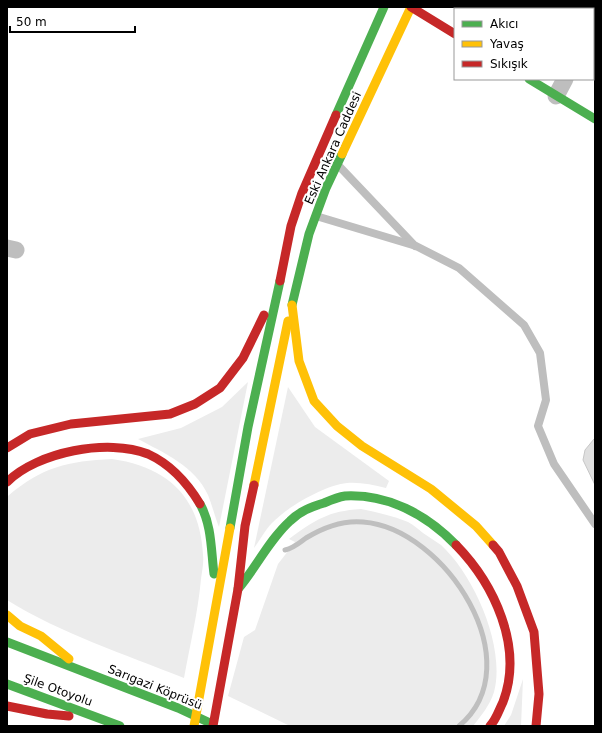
<svg xmlns="http://www.w3.org/2000/svg" width="602" height="733" font-family="'DejaVu Sans',sans-serif">
<style>
.green{fill:#ececec}
.lines{fill:none;stroke-linecap:round;stroke-linejoin:round}
.stream{stroke:#bfbfbf;stroke-width:5}
.building{fill:#dfdfdf;stroke:#c7c7c7}
.lane{stroke:#bebebe;stroke-width:8}
.street{stroke:#bebebe;stroke-width:17}
.fast{stroke:#4caf50;stroke-width:9}
.slow{stroke:#ffc107;stroke-width:9}
.jam{stroke:#c62828;stroke-width:9}
.labels{text-anchor:middle;dominant-baseline:central;stroke-width:4;stroke-linejoin:round;paint-order:stroke}
.street-label{font-size:12px;fill:#000;stroke:#fff}
</style>
<rect width="100%" height="100%" fill="#fff"/>
<!-- green -->
<g class="green">
<path d="M 248,382 L 219,527 C 215,517 212,505 208,495 C 195,466 164,453 138,439 L 181,428 L 222,407 Z"/>
<path d="M 288,387 L 315,427 L 389,481 L 386,488 C 373,485 360,482 347,483 C 325,485 287,507 272,523 C 265,530 260,540 254,548 Z"/>
<path d="M 112,459 C 168,467 200,497 203,555 C 204,563 202,571 201,579 C 198,612 190,645 184,678 C 124,654 62,634 7,600 L 8,496 C 42,467 68,461 112,459 Z"/>
<path d="M 361,509 C 377,512 393,516 408,522 C 414,525 418,529 423,533 C 429,537 435,541 441,545 C 474,575 506,647 494,692 C 490,705 481,716 473,726 L 290,726 L 228,696 L 244,637 L 255,630 L 278,564 L 295,542 L 289,539 C 315,520 328,511 361,509 Z"/>
<path d="M 523,679 L 521,726 L 504,726 L 511,715 Z"/>
</g>
<g class="lines">
<!-- stream -->
<path class="stream" d="M 285,550 C 294,548 299,543 306,538 C 324,527 342,520 363,522 C 445,528 533,664 459,726"/>
</g>
<!-- building -->
<g class="building">
<path d="M 497,7 L 527,7 L 526,9 L 496,9 Z"/>
<path d="M 594,439 L 595,439 L 595,485 L 583,460 L 585,450 Z"/>
</g>
<g class="lines">
<!-- lane -->
<g class="lane">
<path d="M 339,166 L 415,246"/>
<path d="M 316,216 L 416,246 L 459,268 L 524,325 L 540,353 L 546,400 L 538,426 L 554,464 L 595,524"/>
</g>
<!-- street -->
<g class="street">
<path d="M 593,26 L 595,23"/>
<path d="M 556,96 L 565,79"/>
<path d="M 7,248 L 16,250"/>
</g>
<!-- fast -->
<g class="fast">
<path d="M 529,79 L 595,119"/>
<path d="M 336,115 L 384,7"/>
<path d="M 292,305 L 309,234 L 326,188 L 342,154"/>
<path d="M 200,504 C 212,525 211,551 214,574"/>
<path d="M 230,528 L 248,427 L 280,281"/>
<path d="M 238,589 C 256,568 269,540 290,521 C 300,511 311,507 324,503 C 331,500 338,497 345,496 C 388,494 426,514 456,545"/>
<path d="M 7,642 L 178,708 L 208,722"/>
<path d="M 7,684 L 120,726"/>
</g>
<!-- slow -->
<g class="slow">
<path d="M 342,154 L 411,7"/>
<path d="M 292,305 L 299,361 L 314,401 L 337,426 L 362,446 L 431,489 L 476,526 L 493,545"/>
<path d="M 254,485 L 288,321"/>
<path d="M 7,615 L 20,626 L 41,636 L 69,659"/>
<path d="M 194,726 L 230,528"/>
</g>
<!-- jam -->
<g class="jam">
<path d="M 411,7 L 455,34"/>
<path d="M 280,281 L 291,226 L 302,193 L 336,115"/>
<path d="M 7,448 L 30,434 L 71,424 L 170,414 L 195,404 L 220,388 L 243,358 L 264,315"/>
<path d="M 7,482 C 37,452 108,438 148,454 C 170,464 188,484 200,504"/>
<path d="M 456,545 C 494,584 524,647 503,702 C 499,710 496,720 490,726"/>
<path d="M 493,545 L 499,552 L 517,586 L 534,632 L 539,694 L 536,726"/>
<path d="M 7,706 L 47,714 L 69,716"/>
<path d="M 213,726 L 238,589 L 245,526 L 254,485"/>
</g>
</g>
<g class="labels">
<!-- street labels -->
<g class="street-label">
<text transform="translate(333 148) rotate(-66)">Eski Ankara Caddesi</text>
<text transform="translate(155 687) rotate(22)">Sarıgazi Köprüsü</text>
<text transform="translate(58 690) rotate(20)">Şile Otoyolu</text>
</g>
</g>
<!-- border -->
<rect width="602" height="733" fill="none" stroke="#000000" stroke-width="16"/>
<!-- legend -->
<rect x="454" y="8" width="140" height="72" fill="#ffffff" stroke="#999999"/>
<rect x="462" y="21" width="20" height="6" fill="#4caf50" stroke="#999999"/>
<text x="490" y="28" font-size="12" fill="#000000">Akıcı</text>
<rect x="462" y="41" width="20" height="6" fill="#ffc107" stroke="#999999"/>
<text x="490" y="48" font-size="12" fill="#000000">Yavaş</text>
<rect x="462" y="61" width="20" height="6" fill="#c62828" stroke="#999999"/>
<text x="490" y="68" font-size="12" fill="#000000">Sıkışık</text>
<!-- scale -->
<path d="M10 26v6h125v-6" fill="none" stroke="#000000" stroke-width="2"/>
<text x="16" y="26" font-size="12" fill="#000000" stroke="#ffffff" stroke-width="3" paint-order="stroke">50 m</text>
</svg>
